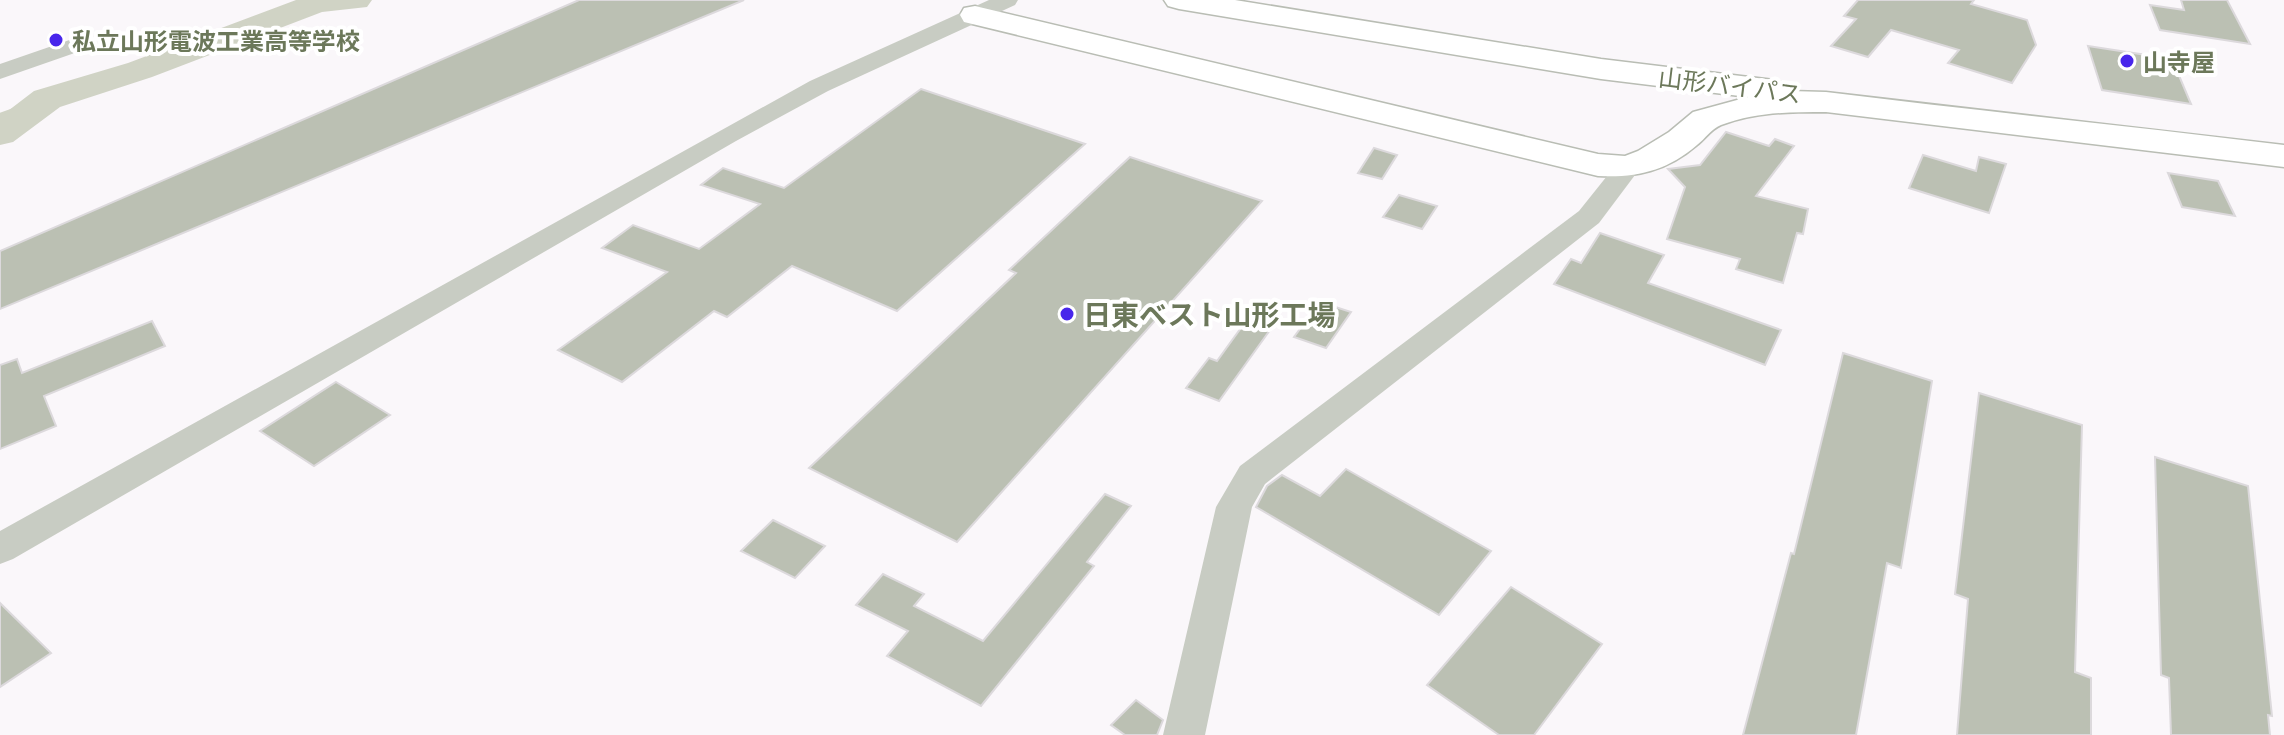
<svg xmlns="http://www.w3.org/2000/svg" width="2284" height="735" font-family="Commissioner,'Noto Sans JP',sans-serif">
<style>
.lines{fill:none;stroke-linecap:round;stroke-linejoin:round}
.stream{stroke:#d0d3c5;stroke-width:6}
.river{fill:#d0d3c5;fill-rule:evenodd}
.building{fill:#bbc0b3;stroke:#dcd9dc;stroke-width:2}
.highway-casing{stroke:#b9bdb4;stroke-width:3}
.minor{fill:#c8ccc3;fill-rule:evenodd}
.highway{fill:#fff;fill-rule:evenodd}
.poi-dot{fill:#4826eb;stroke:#fff;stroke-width:3}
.labels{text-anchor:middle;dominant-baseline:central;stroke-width:8;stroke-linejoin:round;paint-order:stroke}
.far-poi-label{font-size:24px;font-weight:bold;fill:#6c785a;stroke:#fff;text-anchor:start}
.far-street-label{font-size:24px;fill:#6c785a;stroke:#fff}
.poi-label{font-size:28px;font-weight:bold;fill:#6c785a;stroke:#fff;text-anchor:start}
</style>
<rect width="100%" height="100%" fill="#faf7fa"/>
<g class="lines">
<!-- stream -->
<path class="stream" d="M 0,116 L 47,99"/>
<!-- river -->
<path class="river" d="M 296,0 L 372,0 L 367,7 L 322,12 L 152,77 L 60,107 L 13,142 L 0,145 L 0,117 L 34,91 L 128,63 Z"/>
</g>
<!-- building -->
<g class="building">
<path d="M 579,0 L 744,0 L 0,309 L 0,251 Z"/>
<path d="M 1858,0 L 1974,0 L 1971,4 L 2027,20 L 2036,45 L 2012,83 L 1948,63 L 1959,50 L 1891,30 L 1868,57 L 1831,46 L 1856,19 L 1844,16 Z"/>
<path d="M 2181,0 L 2227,0 L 2250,44 L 2160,30 L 2150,5 L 2184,10 Z"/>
<path d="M 2088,46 L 2172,59 L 2191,104 L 2102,90 Z"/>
<path d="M 921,89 L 1085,144 L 897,311 L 792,266 L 727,317 L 714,311 L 622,382 L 558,350 L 667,272 L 602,248 L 633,225 L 699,249 L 760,204 L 701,185 L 723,168 L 784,188 Z"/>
<path d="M 1726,132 L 1769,146 L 1775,139 L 1794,146 L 1756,196 L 1808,209 L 1803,234 L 1797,233 L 1783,283 L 1736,269 L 1740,259 L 1667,239 L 1685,187 L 1668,169 L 1700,165 Z"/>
<path d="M 1374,148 L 1397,155 L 1382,179 L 1358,173 Z"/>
<path d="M 1923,155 L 1976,171 L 1979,157 L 2006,164 L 1989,213 L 1909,188 Z"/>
<path d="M 1130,157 L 1262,201 L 957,542 L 809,468 L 1016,273 L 1009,270 Z"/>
<path d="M 2168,173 L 2218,181 L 2235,216 L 2182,207 Z"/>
<path d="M 1399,195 L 1437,206 L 1422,229 L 1383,217 Z"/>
<path d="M 1600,233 L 1664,255 L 1648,283 L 1781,330 L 1765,365 L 1554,284 L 1571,259 L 1581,263 Z"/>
<path d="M 1320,302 L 1351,312 L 1326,348 L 1294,337 Z"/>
<path d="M 152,321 L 165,346 L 44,396 L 56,426 L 0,449 L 0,365 L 17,359 L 22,373 Z"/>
<path d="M 1246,321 L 1270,330 L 1219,401 L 1186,388 L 1209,358 L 1217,361 Z"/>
<path d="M 1843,353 L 1932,381 L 1901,568 L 1887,563 L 1856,735 L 1743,735 L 1791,553 L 1794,554 Z"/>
<path d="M 336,382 L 390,415 L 314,466 L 260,431 Z"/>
<path d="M 1979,393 L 2082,425 L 2075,672 L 2091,678 L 2091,735 L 1957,735 L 1968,599 L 1955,594 Z"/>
<path d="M 2155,457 L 2248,486 L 2272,716 L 2268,715 L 2270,735 L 2171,735 L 2169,678 L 2161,675 Z"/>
<path d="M 1346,469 L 1491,551 L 1439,615 L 1256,507 L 1267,486 L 1282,475 L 1320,496 Z"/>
<path d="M 1105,494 L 1131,506 L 1087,562 L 1094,566 L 981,706 L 887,656 L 908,631 L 856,605 L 883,574 L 924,594 L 914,606 L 983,641 Z"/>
<path d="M 773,520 L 825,546 L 795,578 L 741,551 Z"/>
<path d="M 1511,587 L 1602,644 L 1534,735 L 1499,735 L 1427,685 Z"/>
<path d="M 0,603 L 51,653 L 0,687 Z"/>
<path d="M 1136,700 L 1163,720 L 1157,735 L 1125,735 L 1111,725 Z"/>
</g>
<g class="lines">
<!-- highway casing -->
<g class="highway-casing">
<path id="highway" d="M 1164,0 L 1235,0 L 1601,59 L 1774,80 L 1786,83 L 1790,91 L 1826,92 C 1979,111 2131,126 2284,145 L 2284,167 L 1826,112 C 1789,112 1756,112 1721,125 C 1711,129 1705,139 1697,145 C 1667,171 1636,178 1598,176 L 964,22 L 960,15 L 964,8 L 975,6 L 1598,154 L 1625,156 L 1638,151 L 1669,132 L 1693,112 L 1748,97 L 1601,79 L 1179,9 L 1168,6 Z"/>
</g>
<!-- minor -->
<g class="minor">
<path d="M 989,0 L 1018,0 L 1015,5 L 828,91 L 736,141 L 13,559 L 0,564 L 0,531 L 810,81 Z"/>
<path d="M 81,36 L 89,38 L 93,43 L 89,48 L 0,79 L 0,64 Z"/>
<path d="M 1628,159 L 1637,161 L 1641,167 L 1599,223 L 1265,484 L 1252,507 L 1205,735 L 1163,735 L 1216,507 L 1240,466 L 1579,211 L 1619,161 Z"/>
</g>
<!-- highway -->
<use href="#highway" class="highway"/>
</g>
<!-- markers -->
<g class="poi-dot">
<circle cx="56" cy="40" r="8"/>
<circle cx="2127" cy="61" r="8"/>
<circle cx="1067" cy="314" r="8"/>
</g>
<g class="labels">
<!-- far-poi labels -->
<g class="far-poi-label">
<text x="72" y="40">私立山形電波工業高等学校</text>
<text x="2143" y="61">山寺屋</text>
</g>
<!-- far-street labels -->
<g class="far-street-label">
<text transform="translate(1730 85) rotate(7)">山形バイパス</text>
</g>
<!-- poi labels -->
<g class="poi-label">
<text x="1083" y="314">日東ベスト山形工場</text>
</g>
</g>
</svg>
